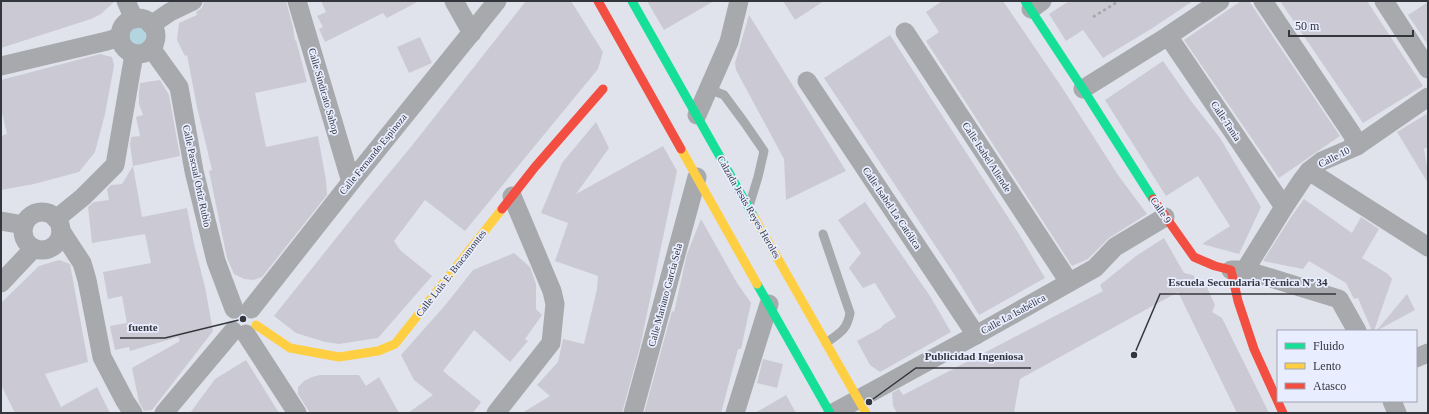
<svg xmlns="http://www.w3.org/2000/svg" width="1429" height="414" font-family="Georgia,serif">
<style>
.water{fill:#b2d5df}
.building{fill:#cbcad4}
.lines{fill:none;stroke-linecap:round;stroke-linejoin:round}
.path{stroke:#a4a6aa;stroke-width:2.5;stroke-dasharray:3 3;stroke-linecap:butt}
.lane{stroke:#a7a9ac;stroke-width:9}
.street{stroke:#a7a9ac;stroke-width:19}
.fast{stroke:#16e098;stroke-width:9}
.slow{stroke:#ffcf43;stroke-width:9}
.jam{stroke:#f24e42;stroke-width:9}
.labels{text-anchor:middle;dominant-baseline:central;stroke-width:3.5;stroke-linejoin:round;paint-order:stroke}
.street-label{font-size:10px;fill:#34363d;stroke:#e8edff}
.leader{fill:none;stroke:#34363d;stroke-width:1.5}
.callout-dot{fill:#34363d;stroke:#e8edff;stroke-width:1.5}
.callout-label{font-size:11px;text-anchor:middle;font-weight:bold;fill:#34363d;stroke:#e8edff;stroke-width:3.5;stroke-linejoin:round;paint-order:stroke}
</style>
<rect width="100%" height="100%" fill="#e0e3ec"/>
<!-- water -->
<circle class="water" cx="138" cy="36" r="11"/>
<!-- building -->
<g class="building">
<path d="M 1,1 L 115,1 L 101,14 L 91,19 L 1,48 Z"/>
<path d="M 204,1 L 286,1 L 293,27 L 295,41 L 296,40 L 307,82 L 255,93 L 266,147 L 318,136 L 326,180 L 327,195 L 262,277 L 254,280 L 244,279 L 234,274 L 227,258 L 209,171 L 212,170 L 197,107 L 187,55 L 185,56 L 177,40 L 179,23 L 197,15 L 196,12 L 202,8 Z"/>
<path d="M 321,1 L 419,1 L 387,18 L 383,13 L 325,42 L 319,29 L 323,27 L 317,16 L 326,12 Z"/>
<path d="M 526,1 L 571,1 L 603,52 L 598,69 L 465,231 L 425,200 L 394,241 L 400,250 L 432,276 L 378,338 L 339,344 L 325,342 L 296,333 L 274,316 L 356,213 L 410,148 Z"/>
<path d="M 647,1 L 714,1 L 664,30 Z"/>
<path d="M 783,1 L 824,1 L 795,20 Z"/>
<path d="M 942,1 L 1003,1 L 1061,86 L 1118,175 L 1147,214 L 1109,238 L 1088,259 L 1072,266 L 926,41 L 939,32 L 926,12 Z"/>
<path d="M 1069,1 L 1193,1 L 1151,29 L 1103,58 L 1083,30 L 1066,41 L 1049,14 Z"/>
<path d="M 1241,1 L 1249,1 L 1340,136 L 1279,178 L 1184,40 Z"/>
<path d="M 1280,1 L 1367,1 L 1423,86 L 1363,123 Z"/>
<path d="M 1428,2 L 1428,45 L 1408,15 Z"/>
<path d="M 749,15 L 846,171 L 786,200 L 784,159 L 736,70 L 735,63 Z"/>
<path d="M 890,35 L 1019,234 L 1045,278 L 979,315 L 954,274 L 824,78 Z"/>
<path d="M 420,37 L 432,63 L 409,73 L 397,47 Z"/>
<path d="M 100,54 L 112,57 L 114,66 L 105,114 L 95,152 L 79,172 L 34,184 L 1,190 L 1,136 L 7,134 L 1,108 L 1,80 Z"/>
<path d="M 1163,61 L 1191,101 L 1220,138 L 1261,207 L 1239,254 L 1202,244 L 1230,226 L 1198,176 L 1166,196 L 1105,100 Z"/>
<path d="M 160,80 L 169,95 L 180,156 L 133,166 L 130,144 L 131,137 L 140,136 L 136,117 L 143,115 L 139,104 L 139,91 L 140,83 Z"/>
<path d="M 1428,113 L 1428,147 L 1424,149 L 1428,172 L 1428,183 L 1397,132 Z"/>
<path d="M 596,122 L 609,148 L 576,194 L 663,146 L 677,171 L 640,347 L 622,413 L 522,413 L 550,396 L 537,385 L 558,362 L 563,339 L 584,344 L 597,289 L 598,276 L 555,261 L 568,223 L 541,213 L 562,163 Z"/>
<path d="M 133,166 L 142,217 L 187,208 L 194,244 L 205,287 L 213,331 L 152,410 L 144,411 L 139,402 L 132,368 L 180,341 L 178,337 L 130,351 L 129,347 L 115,350 L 110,326 L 127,323 L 122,296 L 108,299 L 103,272 L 151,263 L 145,234 L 92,243 L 88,207 L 94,202 L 109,200 L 107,189 L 111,185 L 122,184 Z"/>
<path d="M 1304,199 L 1352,233 L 1361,217 L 1379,229 L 1362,258 L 1388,274 L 1392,279 L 1374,331 L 1372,331 L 1358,298 L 1354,299 L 1346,283 L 1309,261 L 1303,269 L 1263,261 L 1291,217 Z"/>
<path d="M 865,202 L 930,296 L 951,332 L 880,372 L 870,365 L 857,341 L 881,328 L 883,325 L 896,317 L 875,283 L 863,288 L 849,268 L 861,253 L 838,220 Z"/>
<path d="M 701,219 L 737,283 L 751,303 L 741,349 L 738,349 L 721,413 L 644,413 L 672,311 L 674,312 L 687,254 Z"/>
<path d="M 1164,238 L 1184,273 L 1193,275 L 1201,286 L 1205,283 L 1215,305 L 1212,312 L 1222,318 L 1269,413 L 1237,413 L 1178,292 L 1020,379 L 1014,413 L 897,413 L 893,406 L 892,393 L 899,389 L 903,395 L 1103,291 L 1100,285 L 1136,256 Z"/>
<path d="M 514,253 L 530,267 L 536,284 L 536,309 L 542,315 L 525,339 L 528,341 L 510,362 L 474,330 L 443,371 L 481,402 L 473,413 L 408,413 L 433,395 L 414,380 L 401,355 L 447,303 L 473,270 Z"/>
<path d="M 59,260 L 70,264 L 88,362 L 45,374 L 61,407 L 97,387 L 110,413 L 15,413 L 1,385 L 1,303 L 39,266 Z"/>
<path d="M 1407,294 L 1415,310 L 1378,330 L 1377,330 Z"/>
<path d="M 763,359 L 783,364 L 777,388 L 757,383 Z"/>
<path d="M 246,360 L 279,413 L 190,413 L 215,379 Z"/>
<path d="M 320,375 L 359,375 L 366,386 L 379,377 L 399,413 L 310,413 L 298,394 L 298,387 L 304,381 L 312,377 Z"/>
<path d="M 786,395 L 796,413 L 755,413 Z"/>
</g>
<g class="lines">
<!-- path -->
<path class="path" d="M 1093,17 L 1119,1"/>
<!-- lane -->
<g class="lane">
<path d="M 709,89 L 724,95 L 744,122 L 764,151 L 758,177 L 750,203"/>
<path d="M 823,234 L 850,313 C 847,330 840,333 826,343"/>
</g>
<!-- street -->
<g class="street">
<path d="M 126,1 L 134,19"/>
<path d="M 297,1 L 351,182"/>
<path d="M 454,1 L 472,33"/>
<path d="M 1263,1 L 1352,134 L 1357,146"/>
<path d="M 1384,1 L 1428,69"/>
<path d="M 1031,9 L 1042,1"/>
<circle cx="138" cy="36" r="18"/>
<path d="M 151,25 L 170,12 L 193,1"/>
<path d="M 905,32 L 1069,282"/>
<path d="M 1168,36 L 1284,207"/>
<path d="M 151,48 L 179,87 L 194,171 L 216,261 L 234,309"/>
<path d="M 1,66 L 107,41 L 120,37"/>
<path d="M 807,81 L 976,335"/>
<path d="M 1083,89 L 1168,36 L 1220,1"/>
<path d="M 697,115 L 729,42 L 739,1"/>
<path d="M 1309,171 L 1428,247"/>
<circle cx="42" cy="231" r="19"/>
<path d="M 56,219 L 83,197 L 115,165 L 134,54"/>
<path d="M 1,221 L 24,225"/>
<path d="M 61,231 L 82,263 L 87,280 L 102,357 L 125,401 L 133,413"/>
<path d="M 1231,270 L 1245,270 L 1284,207 L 1302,180 L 1309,171 L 1322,161 L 1357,146 L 1428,97"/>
<path d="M 1245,270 L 1339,299 L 1357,331"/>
<path d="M 1,283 L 34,248"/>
<path d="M 251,309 L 351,182 L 497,1"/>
<path d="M 246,334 L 297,413"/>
<path d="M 1416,358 L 1428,353"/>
<path d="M 1392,401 L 1397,413"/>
<path d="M 164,413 L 233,331"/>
<path d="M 496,413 L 551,343 L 555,304 L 552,291 L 512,196"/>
<path d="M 633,413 L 697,177"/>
<path d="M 735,413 L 769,304"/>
<path d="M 833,413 L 976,335 L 1095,268 L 1115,247 L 1165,217"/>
</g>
<!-- fast -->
<g class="fast">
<path d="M 632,1 L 754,217"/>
<path d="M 1025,1 L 1083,89 L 1153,199"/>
<path d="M 757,284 L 830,413"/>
</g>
<!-- slow -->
<g class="slow">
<path d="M 681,149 L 757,284"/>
<path d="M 754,217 L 866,413"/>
<path d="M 256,325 L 290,348 L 339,357 L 378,351 L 395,344 L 502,209"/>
</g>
<!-- jam -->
<g class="jam">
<path d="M 598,1 L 681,149"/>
<path d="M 1153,199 L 1194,257 L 1215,266 L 1231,270 L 1238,301 L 1254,349 L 1283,413"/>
<path d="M 502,209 L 535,167 L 603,89"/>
</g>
</g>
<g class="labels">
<!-- street labels -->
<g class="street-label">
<text transform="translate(324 91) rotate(74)">Calle Sindicato Sahop</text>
<text transform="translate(1226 121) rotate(56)">Calle Tania</text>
<text transform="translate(373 154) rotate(-51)">Calle Fernando Espinoza</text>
<text transform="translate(987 157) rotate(57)">Calle Isabel Allende</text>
<text transform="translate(1334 157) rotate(-27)">Calle 10</text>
<text transform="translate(197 176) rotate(78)">Calle Pascual Ortiz Rubio</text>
<text transform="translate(749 207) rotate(60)">Calzada Jesús Reyes Heroles</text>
<text transform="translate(892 208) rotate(56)">Calle Isabel La Católica</text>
<text transform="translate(1161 210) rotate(56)">Calle 9</text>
<text transform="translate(451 273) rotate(-52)">Calle Luis E. Bracamontes</text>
<text transform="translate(665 295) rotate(-75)">Calle Mariano García Sela</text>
<text transform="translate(1013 314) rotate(-29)">Calle La Isabélica</text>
</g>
</g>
<!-- callouts -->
<path class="leader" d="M1134 355L1160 294H1336M243 319L165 338H120M869 402L916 368H1031"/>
<g class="callout-dot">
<circle cx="1134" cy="355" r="4"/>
<circle cx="243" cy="319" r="4"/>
<circle cx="869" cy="402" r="4"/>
</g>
<g class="callout-label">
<text x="1248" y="286">Escuela Secundaria Técnica Nº 34</text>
<text x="143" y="331">fuente</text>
<text x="974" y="360">Publicidad Ingeniosa</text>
</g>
<!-- border -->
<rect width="1429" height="414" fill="none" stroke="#34363d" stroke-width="4"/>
<!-- legend -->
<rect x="1277" y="330" width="140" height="72" fill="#e8edff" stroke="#a0a4b1"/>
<rect x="1285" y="343" width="20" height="6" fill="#16e098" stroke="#a0a4b1"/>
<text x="1313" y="350" font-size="12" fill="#34363d">Fluido</text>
<rect x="1285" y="363" width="20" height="6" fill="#ffcf43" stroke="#a0a4b1"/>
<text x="1313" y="370" font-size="12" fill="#34363d">Lento</text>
<rect x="1285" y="383" width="20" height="6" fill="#f24e42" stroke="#a0a4b1"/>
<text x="1313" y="390" font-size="12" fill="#34363d">Atasco</text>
<!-- scale -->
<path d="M1289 30v6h124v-6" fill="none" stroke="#34363d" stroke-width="2"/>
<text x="1295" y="30" font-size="12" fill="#34363d" stroke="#e8edff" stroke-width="3" paint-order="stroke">50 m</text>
</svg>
